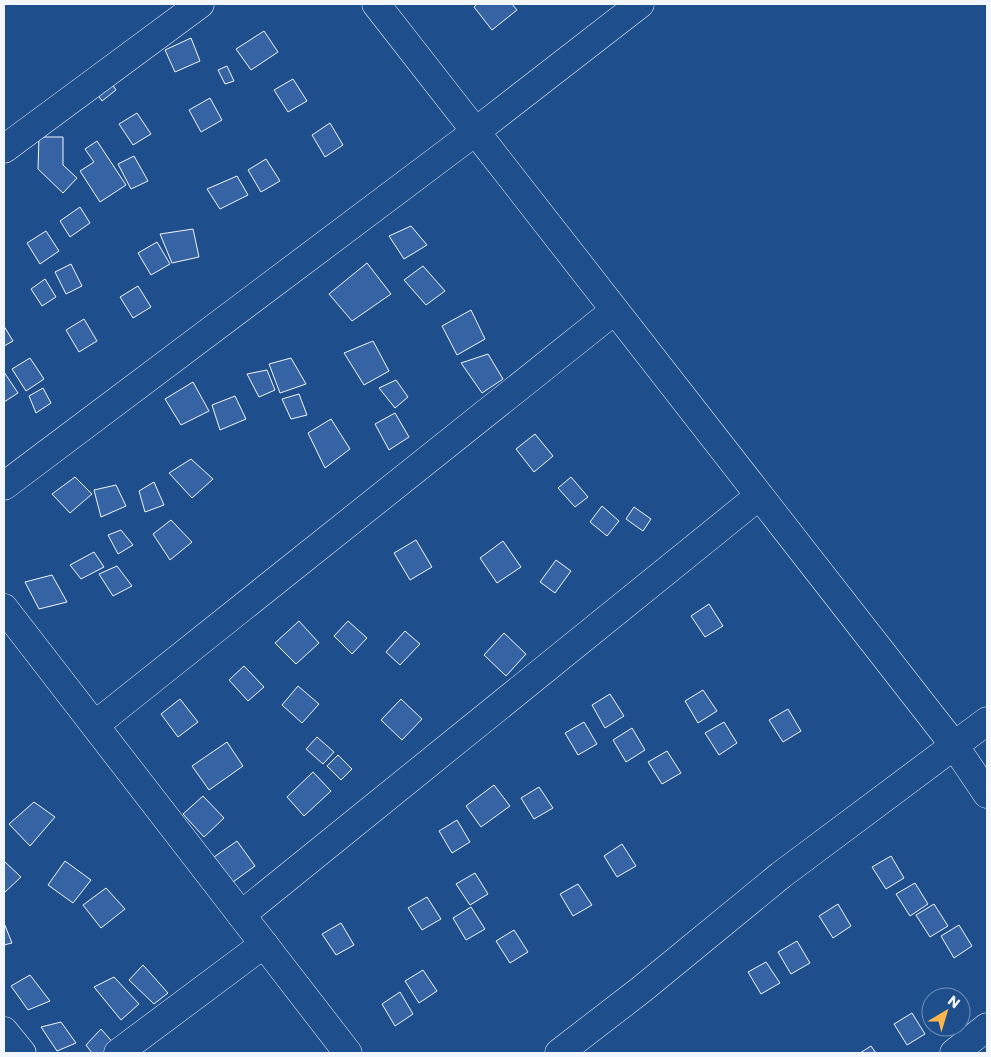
<svg xmlns="http://www.w3.org/2000/svg" width="991" height="1057" font-family="Poppins,sans-serif">
<style>
.building{fill:#3563a3;stroke:#f2f6ff}
.lines{fill:none;stroke-linecap:round;stroke-linejoin:round}
.street-casing{stroke:#f2f6ff;stroke-width:29}
.primary-casing{stroke:#f2f6ff;stroke-width:29}
.street{stroke:#1f4e8c;stroke-width:28}
.primary{stroke:#1f4e8c;stroke-width:28}
</style>
<rect width="100%" height="100%" fill="#1f4e8c"/>
<!-- building -->
<g class="building">
<path d="M 477,4 L 512,4 L 517,10 L 492,30 L 474,7 Z"/>
<path d="M 264,31 L 278,52 L 251,70 L 236,49 Z"/>
<path d="M 191,38 L 200,61 L 175,72 L 165,50 Z"/>
<path d="M 227,66 L 234,81 L 225,84 L 218,70 Z"/>
<path d="M 107,76 L 116,90 L 102,101 L 92,87 Z"/>
<path d="M 293,79 L 307,101 L 288,112 L 274,90 Z"/>
<path d="M 210,98 L 222,120 L 201,132 L 189,110 Z"/>
<path d="M 137,113 L 151,134 L 133,145 L 119,124 Z"/>
<path d="M 330,123 L 343,145 L 325,157 L 312,135 Z"/>
<path d="M 39,137 L 63,137 L 63,165 L 77,178 L 63,193 L 38,169 Z"/>
<path d="M 97,141 L 126,185 L 100,202 L 80,171 L 94,162 L 85,149 Z"/>
<path d="M 134,156 L 148,181 L 131,189 L 118,164 Z"/>
<path d="M 266,159 L 280,181 L 261,192 L 248,170 Z"/>
<path d="M 237,176 L 248,195 L 220,209 L 207,189 Z"/>
<path d="M 80,207 L 90,223 L 70,237 L 60,221 Z"/>
<path d="M 411,226 L 427,245 L 404,259 L 389,236 Z"/>
<path d="M 193,229 L 199,257 L 172,263 L 160,234 Z"/>
<path d="M 46,231 L 59,251 L 40,264 L 27,243 Z"/>
<path d="M 157,242 L 170,264 L 151,275 L 138,253 Z"/>
<path d="M 367,263 L 391,294 L 352,321 L 329,294 Z"/>
<path d="M 71,264 L 82,286 L 66,294 L 55,272 Z"/>
<path d="M 423,266 L 445,291 L 426,305 L 404,280 Z"/>
<path d="M 45,279 L 56,297 L 42,306 L 31,289 Z"/>
<path d="M 138,286 L 151,307 L 133,318 L 120,297 Z"/>
<path d="M 471,310 L 485,339 L 457,355 L 442,326 Z"/>
<path d="M 84,319 L 97,341 L 79,352 L 66,330 Z"/>
<path d="M 4,326 L 13,341 L 4,346 Z"/>
<path d="M 373,341 L 389,371 L 364,385 L 344,353 Z"/>
<path d="M 488,354 L 503,379 L 482,393 L 461,363 Z"/>
<path d="M 30,358 L 44,379 L 26,391 L 12,369 Z"/>
<path d="M 291,358 L 306,384 L 280,393 L 269,364 Z"/>
<path d="M 267,370 L 275,390 L 259,397 L 247,374 Z"/>
<path d="M 4,372 L 18,393 L 4,402 Z"/>
<path d="M 396,380 L 408,397 L 395,408 L 379,388 Z"/>
<path d="M 193,382 L 209,411 L 181,425 L 165,399 Z"/>
<path d="M 43,388 L 51,403 L 36,413 L 29,396 Z"/>
<path d="M 299,394 L 307,415 L 291,419 L 282,399 Z"/>
<path d="M 235,396 L 246,419 L 220,430 L 212,405 Z"/>
<path d="M 395,413 L 409,437 L 389,450 L 375,424 Z"/>
<path d="M 331,419 L 350,449 L 325,468 L 308,433 Z"/>
<path d="M 535,434 L 553,456 L 534,472 L 516,449 Z"/>
<path d="M 191,459 L 213,479 L 192,498 L 169,473 Z"/>
<path d="M 75,477 L 92,494 L 70,513 L 52,494 Z"/>
<path d="M 571,477 L 588,497 L 575,507 L 558,488 Z"/>
<path d="M 154,482 L 164,505 L 145,512 L 139,491 Z"/>
<path d="M 116,485 L 126,506 L 101,517 L 94,490 Z"/>
<path d="M 602,506 L 619,521 L 607,536 L 590,522 Z"/>
<path d="M 634,507 L 651,519 L 643,531 L 626,519 Z"/>
<path d="M 171,520 L 192,542 L 170,560 L 153,534 Z"/>
<path d="M 121,530 L 133,545 L 118,554 L 108,535 Z"/>
<path d="M 416,540 L 432,567 L 410,580 L 394,553 Z"/>
<path d="M 503,541 L 521,567 L 497,583 L 480,558 Z"/>
<path d="M 94,552 L 104,567 L 81,579 L 70,565 Z"/>
<path d="M 556,560 L 571,571 L 555,593 L 540,582 Z"/>
<path d="M 117,566 L 132,586 L 113,596 L 99,574 Z"/>
<path d="M 52,575 L 67,602 L 39,609 L 25,582 Z"/>
<path d="M 709,604 L 723,626 L 705,637 L 691,616 Z"/>
<path d="M 299,621 L 319,643 L 296,664 L 275,643 Z"/>
<path d="M 348,621 L 367,638 L 352,654 L 334,636 Z"/>
<path d="M 405,631 L 420,644 L 400,665 L 386,652 Z"/>
<path d="M 504,633 L 526,654 L 506,676 L 484,655 Z"/>
<path d="M 244,666 L 264,687 L 248,701 L 229,680 Z"/>
<path d="M 298,686 L 319,704 L 302,723 L 282,705 Z"/>
<path d="M 703,690 L 717,711 L 698,723 L 685,701 Z"/>
<path d="M 610,694 L 624,716 L 605,728 L 592,705 Z"/>
<path d="M 180,699 L 198,722 L 178,737 L 161,714 Z"/>
<path d="M 401,699 L 422,719 L 402,740 L 381,720 Z"/>
<path d="M 788,709 L 801,731 L 783,742 L 769,720 Z"/>
<path d="M 584,722 L 597,744 L 578,755 L 565,733 Z"/>
<path d="M 724,722 L 737,743 L 719,755 L 705,733 Z"/>
<path d="M 632,728 L 645,750 L 626,762 L 613,740 Z"/>
<path d="M 317,737 L 334,752 L 323,764 L 306,749 Z"/>
<path d="M 227,742 L 243,766 L 209,790 L 192,766 Z"/>
<path d="M 667,751 L 681,773 L 662,784 L 648,762 Z"/>
<path d="M 338,755 L 352,769 L 341,780 L 327,766 Z"/>
<path d="M 313,772 L 331,791 L 304,816 L 287,797 Z"/>
<path d="M 494,785 L 510,806 L 481,827 L 466,806 Z"/>
<path d="M 539,787 L 553,808 L 534,819 L 521,798 Z"/>
<path d="M 203,796 L 224,818 L 204,837 L 183,814 Z"/>
<path d="M 34,802 L 55,817 L 30,846 L 9,824 Z"/>
<path d="M 457,820 L 470,842 L 452,853 L 439,831 Z"/>
<path d="M 237,841 L 255,866 L 233,882 L 214,857 Z"/>
<path d="M 622,844 L 636,866 L 617,877 L 604,856 Z"/>
<path d="M 891,856 L 904,878 L 886,889 L 872,867 Z"/>
<path d="M 4,861 L 21,877 L 4,893 Z"/>
<path d="M 65,861 L 91,880 L 73,903 L 48,885 Z"/>
<path d="M 475,873 L 488,894 L 470,905 L 456,884 Z"/>
<path d="M 915,883 L 928,904 L 910,916 L 896,894 Z"/>
<path d="M 578,884 L 592,905 L 573,916 L 560,894 Z"/>
<path d="M 106,888 L 125,909 L 101,928 L 83,905 Z"/>
<path d="M 427,897 L 441,919 L 422,930 L 408,908 Z"/>
<path d="M 838,904 L 851,926 L 833,938 L 819,916 Z"/>
<path d="M 934,904 L 948,926 L 930,937 L 916,915 Z"/>
<path d="M 471,907 L 485,929 L 466,940 L 453,918 Z"/>
<path d="M 4,923 L 12,943 L 4,945 Z"/>
<path d="M 341,923 L 354,945 L 336,955 L 322,934 Z"/>
<path d="M 959,925 L 972,946 L 954,958 L 941,936 Z"/>
<path d="M 514,930 L 528,952 L 510,963 L 496,941 Z"/>
<path d="M 797,941 L 810,963 L 791,974 L 778,952 Z"/>
<path d="M 766,962 L 780,983 L 761,994 L 748,972 Z"/>
<path d="M 143,965 L 168,993 L 154,1004 L 129,980 Z"/>
<path d="M 423,970 L 437,991 L 419,1003 L 405,981 Z"/>
<path d="M 30,975 L 50,1001 L 28,1010 L 11,986 Z"/>
<path d="M 114,977 L 139,1004 L 121,1020 L 94,987 Z"/>
<path d="M 400,992 L 413,1014 L 395,1026 L 382,1004 Z"/>
<path d="M 912,1013 L 925,1034 L 907,1045 L 894,1024 Z"/>
<path d="M 61,1022 L 76,1043 L 57,1051 L 41,1027 Z"/>
<path d="M 101,1029 L 116,1046 L 108,1053 L 92,1053 L 86,1045 Z"/>
<path d="M 871,1046 L 876,1053 L 860,1053 Z"/>
</g>
<g class="lines">
<!-- street casing -->
<g class="street-casing">
<g id="street">
<path d="M 376,4 L 954,745 L 987,794"/>
<path d="M 4,149 L 200,4"/>
<path d="M 4,486 L 475,132 L 640,4"/>
<path d="M 4,608 L 348,1053"/>
<path d="M 95,725 L 614,311"/>
<path d="M 241,915 L 759,496"/>
<path d="M 4,1031 L 22,1053"/>
<path d="M 118,1053 L 264,944"/>
<path d="M 954,1053 L 987,1027"/>
</g>
</g>
<!-- primary casing -->
<g class="primary-casing">
<path id="primary" d="M 559,1053 L 642,989 L 781,875 L 987,721"/>
</g>
<!-- street -->
<use href="#street" class="street"/>
<!-- primary -->
<use href="#primary" class="primary"/>
</g>
<!-- border -->
<rect width="991" height="1057" fill="none" stroke="#f2f6ff" stroke-width="10"/>
<!-- north arrow -->
<g transform="translate(946 1012) rotate(38)"><circle r="24" fill="#1f4e8c" stroke="#7391ba"/>
<path d="M0-4L9 19L0 12L-9 19Z" fill="#ffb74d"/>
<text y="-8" font-size="14" font-weight="bold" text-anchor="middle" fill="#f2f6ff">N</text>
</g>
</svg>
